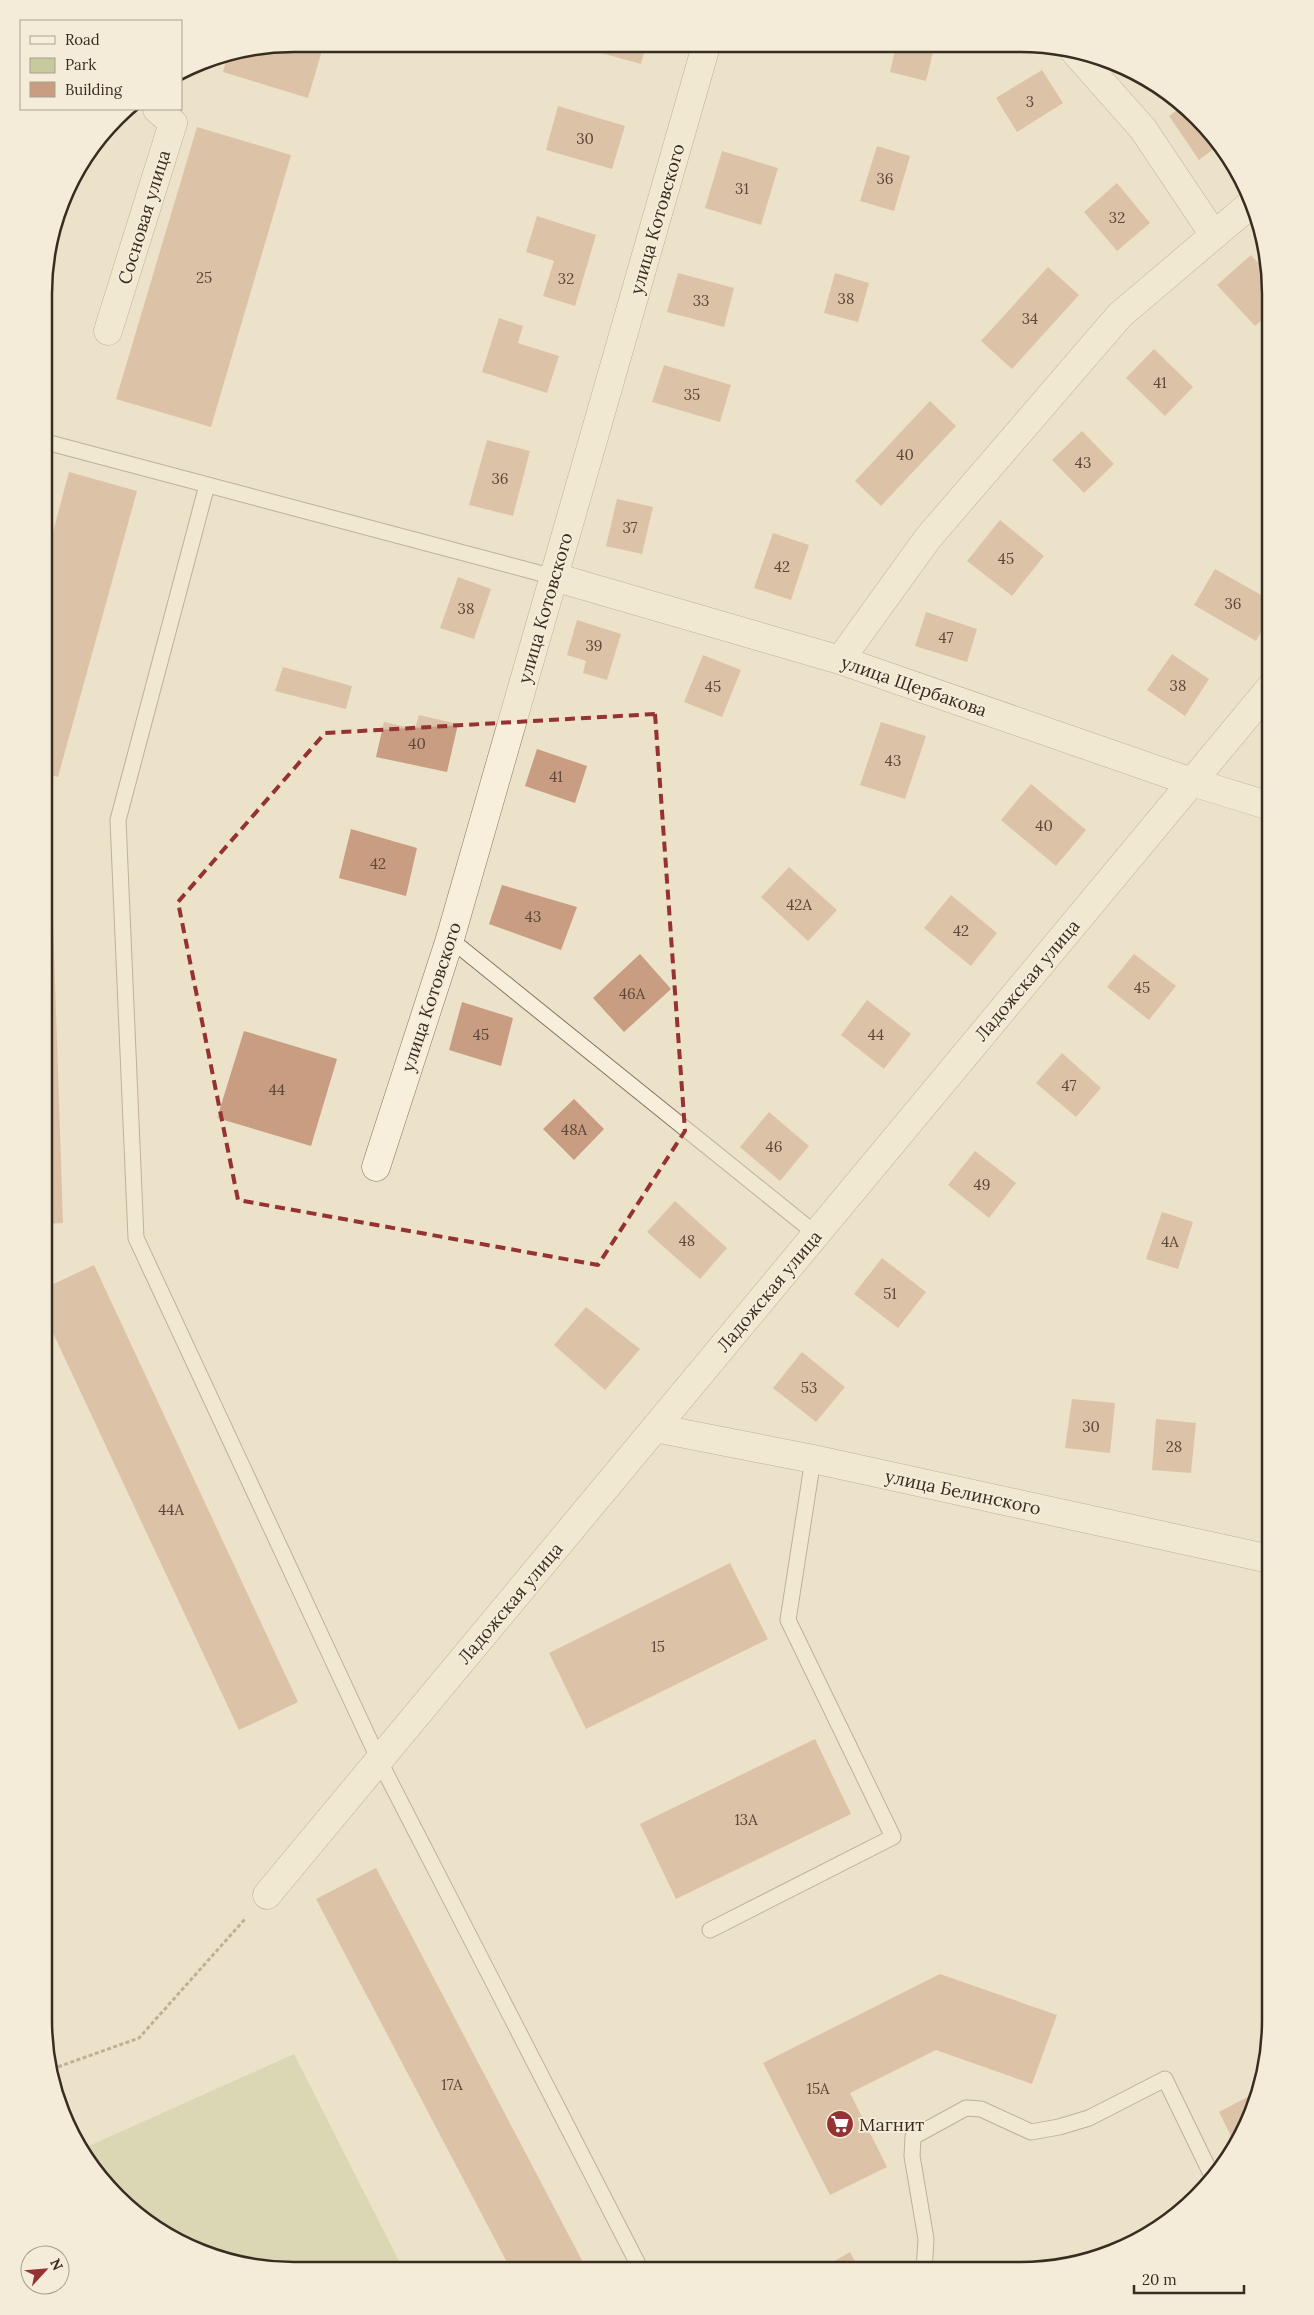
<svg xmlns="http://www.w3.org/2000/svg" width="1314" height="2315" font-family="Lora,serif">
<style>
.green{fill:#c6ca9d}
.building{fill:#c89d81}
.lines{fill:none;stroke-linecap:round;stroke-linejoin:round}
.lane-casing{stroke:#88745e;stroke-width:17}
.street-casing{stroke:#88745e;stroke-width:29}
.path{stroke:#88745e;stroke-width:3;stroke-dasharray:4 2.5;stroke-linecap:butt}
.lane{stroke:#f7efdc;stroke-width:15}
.street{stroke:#f7efdc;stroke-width:28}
.marked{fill:none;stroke:#943234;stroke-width:4;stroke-dasharray:10 6;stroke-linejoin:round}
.labels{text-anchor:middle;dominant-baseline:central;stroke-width:4;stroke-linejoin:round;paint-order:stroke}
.number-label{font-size:15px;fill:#5d4839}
.street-label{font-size:18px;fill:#392c21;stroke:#f4ecd8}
.poi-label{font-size:18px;fill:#392c21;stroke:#f4ecd8;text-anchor:start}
.rim{fill:none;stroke:#392c21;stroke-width:2.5}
</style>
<rect width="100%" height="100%" fill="#ece1c9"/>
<!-- green -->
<path class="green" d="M 294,2054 L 403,2269 L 261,2269 L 198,2252 L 142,2219 L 95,2173 L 82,2149 Z"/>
<!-- building -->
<g class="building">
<path d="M 294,44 L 324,44 L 308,98 L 223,72 L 227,57 Z"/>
<path d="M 591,46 L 646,46 L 641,64 L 590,50 Z"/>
<path d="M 896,47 L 934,48 L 926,81 L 890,72 Z"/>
<path d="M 1042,70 L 1063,103 L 1017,132 L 996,98 Z"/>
<path d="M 1184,105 L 1219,145 L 1199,160 L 1169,116 Z"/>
<path d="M 558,106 L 625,126 L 612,169 L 546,150 Z"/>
<path d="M 197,127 L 291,155 L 211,427 L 116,399 Z"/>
<path d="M 877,146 L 910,156 L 894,211 L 860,201 Z"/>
<path d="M 722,151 L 778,168 L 761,225 L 705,208 Z"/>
<path d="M 1117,183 L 1150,223 L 1117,251 L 1084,212 Z"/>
<path d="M 537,216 L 596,235 L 575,306 L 543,296 L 554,261 L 526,252 Z"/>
<path d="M 1251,255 L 1267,273 L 1270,294 L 1270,313 L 1255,326 L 1217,285 Z"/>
<path d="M 1048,267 L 1079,295 L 1012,369 L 981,341 Z"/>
<path d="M 678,273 L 734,288 L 724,327 L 667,312 Z"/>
<path d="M 835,273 L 869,283 L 858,322 L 824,313 Z"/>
<path d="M 499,318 L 523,326 L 518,343 L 559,356 L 547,393 L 482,372 Z"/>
<path d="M 1154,349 L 1193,387 L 1165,416 L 1126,378 Z"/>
<path d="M 664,365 L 731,385 L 720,422 L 652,402 Z"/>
<path d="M 930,401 L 956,426 L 881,506 L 855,481 Z"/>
<path d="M 1082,431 L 1114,464 L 1084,493 L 1052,460 Z"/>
<path d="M 487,440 L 530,451 L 513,516 L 469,505 Z"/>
<path d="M 69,472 L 137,491 L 58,777 L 45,773 L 46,558 Z"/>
<path d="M 617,499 L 653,507 L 642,554 L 606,546 Z"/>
<path d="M 1000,520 L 1044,556 L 1012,596 L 967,561 Z"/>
<path d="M 773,533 L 809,545 L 791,600 L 754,588 Z"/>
<path d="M 1215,569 L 1270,600 L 1270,616 L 1256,641 L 1194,605 Z"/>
<path d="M 458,577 L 491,589 L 474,639 L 440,628 Z"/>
<path d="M 926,612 L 977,629 L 967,662 L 915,646 Z"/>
<path d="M 577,620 L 621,634 L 607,680 L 583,673 L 586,661 L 567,655 Z"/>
<path d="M 1172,654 L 1209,679 L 1185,716 L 1147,690 Z"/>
<path d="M 703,655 L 741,670 L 722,717 L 684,702 Z"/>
<path d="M 283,667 L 352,686 L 346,709 L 275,691 Z"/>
<path d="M 419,715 L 458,724 L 447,772 L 376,757 L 384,722 L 415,729 Z"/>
<path d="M 881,722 L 926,736 L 905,799 L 860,785 Z"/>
<path d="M 537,749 L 587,766 L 575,803 L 525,786 Z"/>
<path d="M 1031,784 L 1086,830 L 1056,866 L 1001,820 Z"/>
<path d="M 50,829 L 63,1223 L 45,1224 L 45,830 Z"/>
<path d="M 351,829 L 417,848 L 406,896 L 339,878 Z"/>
<path d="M 789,867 L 837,910 L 808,941 L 761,897 Z"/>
<path d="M 502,885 L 577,907 L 561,950 L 489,924 Z"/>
<path d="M 951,895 L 997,933 L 971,966 L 924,928 Z"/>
<path d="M 640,954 L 671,989 L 624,1032 L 593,998 Z"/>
<path d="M 1134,954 L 1176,986 L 1149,1020 L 1107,987 Z"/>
<path d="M 867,1000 L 911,1034 L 884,1069 L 841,1035 Z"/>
<path d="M 462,1002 L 513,1018 L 501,1066 L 449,1050 Z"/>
<path d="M 244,1031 L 337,1059 L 311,1146 L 217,1118 Z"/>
<path d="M 1062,1053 L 1101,1088 L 1076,1117 L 1036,1083 Z"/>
<path d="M 574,1099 L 604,1129 L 574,1160 L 543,1129 Z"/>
<path d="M 769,1112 L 809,1146 L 780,1181 L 740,1147 Z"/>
<path d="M 975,1151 L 1016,1183 L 989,1218 L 948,1185 Z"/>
<path d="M 675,1201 L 727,1248 L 700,1279 L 647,1232 Z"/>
<path d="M 1162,1212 L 1193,1222 L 1178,1269 L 1146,1259 Z"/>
<path d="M 882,1258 L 926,1292 L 898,1328 L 854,1294 Z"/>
<path d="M 94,1265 L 298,1702 L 239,1730 L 45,1316 L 45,1288 Z"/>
<path d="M 586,1307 L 640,1349 L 605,1390 L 554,1345 Z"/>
<path d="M 802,1352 L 845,1387 L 816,1422 L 773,1388 Z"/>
<path d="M 1072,1399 L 1115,1403 L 1110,1453 L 1065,1448 Z"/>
<path d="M 1156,1419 L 1196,1423 L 1191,1473 L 1152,1470 Z"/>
<path d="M 730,1563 L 768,1639 L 586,1729 L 549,1653 Z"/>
<path d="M 815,1739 L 851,1814 L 676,1899 L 640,1824 Z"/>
<path d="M 376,1868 L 587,2270 L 511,2270 L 316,1899 Z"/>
<path d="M 940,1974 L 1057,2015 L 1032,2084 L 936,2050 L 850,2093 L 887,2167 L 830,2195 L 763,2063 Z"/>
<path d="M 1257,2092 L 1251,2116 L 1235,2144 L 1219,2112 Z"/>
<path d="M 850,2252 L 860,2271 L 817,2271 Z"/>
</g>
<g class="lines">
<!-- lane casing -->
<g class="lane-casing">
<g id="lane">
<path d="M 46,442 L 554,577"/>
<path d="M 207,485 L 118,820 L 136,1238 L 379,1760 L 641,2270"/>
<path d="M 450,939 L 816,1234"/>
<path d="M 710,1930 L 893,1837 L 788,1620 L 813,1459"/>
<path d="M 924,2271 L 926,2239 L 912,2156 L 913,2137 L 966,2108 L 981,2109 L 1031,2132 L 1059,2127 L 1089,2118 L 1165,2079 L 1213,2178"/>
</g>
</g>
<!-- street casing -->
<g class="street-casing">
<g id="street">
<path d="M 1074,51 L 1143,129 L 1214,235"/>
<path d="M 108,331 L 173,123 L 157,109"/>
<path d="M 554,577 L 840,660 L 1192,782 L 1270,806"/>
<path d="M 840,660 L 928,538 L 1120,315 L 1252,203"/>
<path d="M 376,1167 L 450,939 L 706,46"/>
<path d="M 655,1428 L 813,1459 L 1270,1559"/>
<path d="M 267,1895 L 1270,688"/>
</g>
</g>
<!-- path -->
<path class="path" d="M 52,2069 L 139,2038 L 245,1919"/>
<!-- lane -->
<use href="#lane" class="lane"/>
<!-- street -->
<use href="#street" class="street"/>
</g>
<!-- marked area -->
<path d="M0 0H1314V2315H0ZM 655,714 L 685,1131 L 598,1265 L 238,1200 L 178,902 L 325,733 Z" fill="#ece1c9" fill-opacity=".55" fill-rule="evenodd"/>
<path class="marked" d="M 655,714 L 685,1131 L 598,1265 L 238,1200 L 178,902 L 325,733 Z"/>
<!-- icons -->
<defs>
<g id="supermarket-disc" transform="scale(1.4375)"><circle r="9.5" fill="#943234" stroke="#f4ecd8"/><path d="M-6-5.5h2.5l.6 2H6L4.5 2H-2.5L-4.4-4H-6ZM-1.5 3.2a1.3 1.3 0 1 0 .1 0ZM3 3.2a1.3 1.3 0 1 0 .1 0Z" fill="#fff"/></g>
</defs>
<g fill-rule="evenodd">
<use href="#supermarket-disc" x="840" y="2124"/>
</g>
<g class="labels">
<!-- number labels -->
<g class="number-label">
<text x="1030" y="101">3</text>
<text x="585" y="138">30</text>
<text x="885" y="178">36</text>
<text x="742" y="188">31</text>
<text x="1117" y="217">32</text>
<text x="204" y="277">25</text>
<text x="566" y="278">32</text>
<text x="846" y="298">38</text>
<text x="701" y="300">33</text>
<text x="1030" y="318">34</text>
<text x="1160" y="382">41</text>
<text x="692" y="394">35</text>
<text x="905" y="454">40</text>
<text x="1083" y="462">43</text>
<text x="500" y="478">36</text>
<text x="630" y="527">37</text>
<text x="1006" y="558">45</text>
<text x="782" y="566">42</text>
<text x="1233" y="603">36</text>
<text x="466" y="608">38</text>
<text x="946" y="637">47</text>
<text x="594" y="645">39</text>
<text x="1178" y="685">38</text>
<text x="713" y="686">45</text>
<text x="417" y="743">40</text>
<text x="893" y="760">43</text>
<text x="556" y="776">41</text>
<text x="1044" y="825">40</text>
<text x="378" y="863">42</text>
<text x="799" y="904">42А</text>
<text x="533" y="916">43</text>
<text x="961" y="930">42</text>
<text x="1142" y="987">45</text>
<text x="632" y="993">46А</text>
<text x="481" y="1034">45</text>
<text x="876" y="1034">44</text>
<text x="1069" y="1085">47</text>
<text x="277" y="1089">44</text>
<text x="574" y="1129">48А</text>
<text x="774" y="1146">46</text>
<text x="982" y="1184">49</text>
<text x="687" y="1240">48</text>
<text x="1170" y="1241">4А</text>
<text x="890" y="1293">51</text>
<text x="809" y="1387">53</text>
<text x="1091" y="1426">30</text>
<text x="1174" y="1446">28</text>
<text x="171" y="1509">44А</text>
<text x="658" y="1646">15</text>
<text x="746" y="1819">13А</text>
<text x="452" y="2084">17А</text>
<text x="818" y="2088">15А</text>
</g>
<!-- street labels -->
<g class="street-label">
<text transform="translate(144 217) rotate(-73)">Сосновая улица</text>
<text transform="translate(657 219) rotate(-74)">улица Котовского</text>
<text transform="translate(545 608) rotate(-74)">улица Котовского</text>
<text transform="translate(914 686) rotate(19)">улица Щербакова</text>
<text transform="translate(1027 980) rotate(-50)">Ладожская улица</text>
<text transform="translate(431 997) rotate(-72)">улица Котовского</text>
<text transform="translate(769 1291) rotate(-50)">Ладожская улица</text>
<text transform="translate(963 1492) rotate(12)">улица Белинского</text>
<text transform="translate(510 1603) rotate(-50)">Ладожская улица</text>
</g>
<!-- poi labels -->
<g class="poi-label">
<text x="859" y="2124">Магнит</text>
</g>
</g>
<!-- crop -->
<path d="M0 0H1314V2315H0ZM294 52H1020A242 242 0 0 1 1262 294V2020A242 242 0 0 1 1020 2262H294A242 242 0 0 1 52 2020V294A242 242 0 0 1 294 52Z" fill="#f4ecd8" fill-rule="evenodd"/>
<path class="rim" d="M294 52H1020A242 242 0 0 1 1262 294V2020A242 242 0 0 1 1020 2262H294A242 242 0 0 1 52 2020V294A242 242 0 0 1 294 52Z"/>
<!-- legend -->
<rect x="20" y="20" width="162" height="90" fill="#f4ecd8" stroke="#a99f8f"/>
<rect x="30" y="36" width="25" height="8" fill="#f7efdc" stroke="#a99f8f"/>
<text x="65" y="45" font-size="15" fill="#392c21">Road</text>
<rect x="30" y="58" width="25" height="15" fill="#c6ca9d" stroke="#a99f8f"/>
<text x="65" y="70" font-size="15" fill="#392c21">Park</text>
<rect x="30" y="82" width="25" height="15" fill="#c89d81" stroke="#a99f8f"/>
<text x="65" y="95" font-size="15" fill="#392c21">Building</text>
<!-- north arrow -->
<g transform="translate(45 2270) rotate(64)"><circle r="24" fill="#f4ecd8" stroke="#a99f8f"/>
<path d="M0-4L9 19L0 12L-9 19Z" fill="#943234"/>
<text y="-8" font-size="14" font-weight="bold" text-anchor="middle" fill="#392c21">N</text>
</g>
<!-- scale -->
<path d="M1134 2285v8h110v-8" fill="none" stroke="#392c21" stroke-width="2.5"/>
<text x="1142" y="2285" font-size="15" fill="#392c21" stroke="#f4ecd8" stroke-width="4" paint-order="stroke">20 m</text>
</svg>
